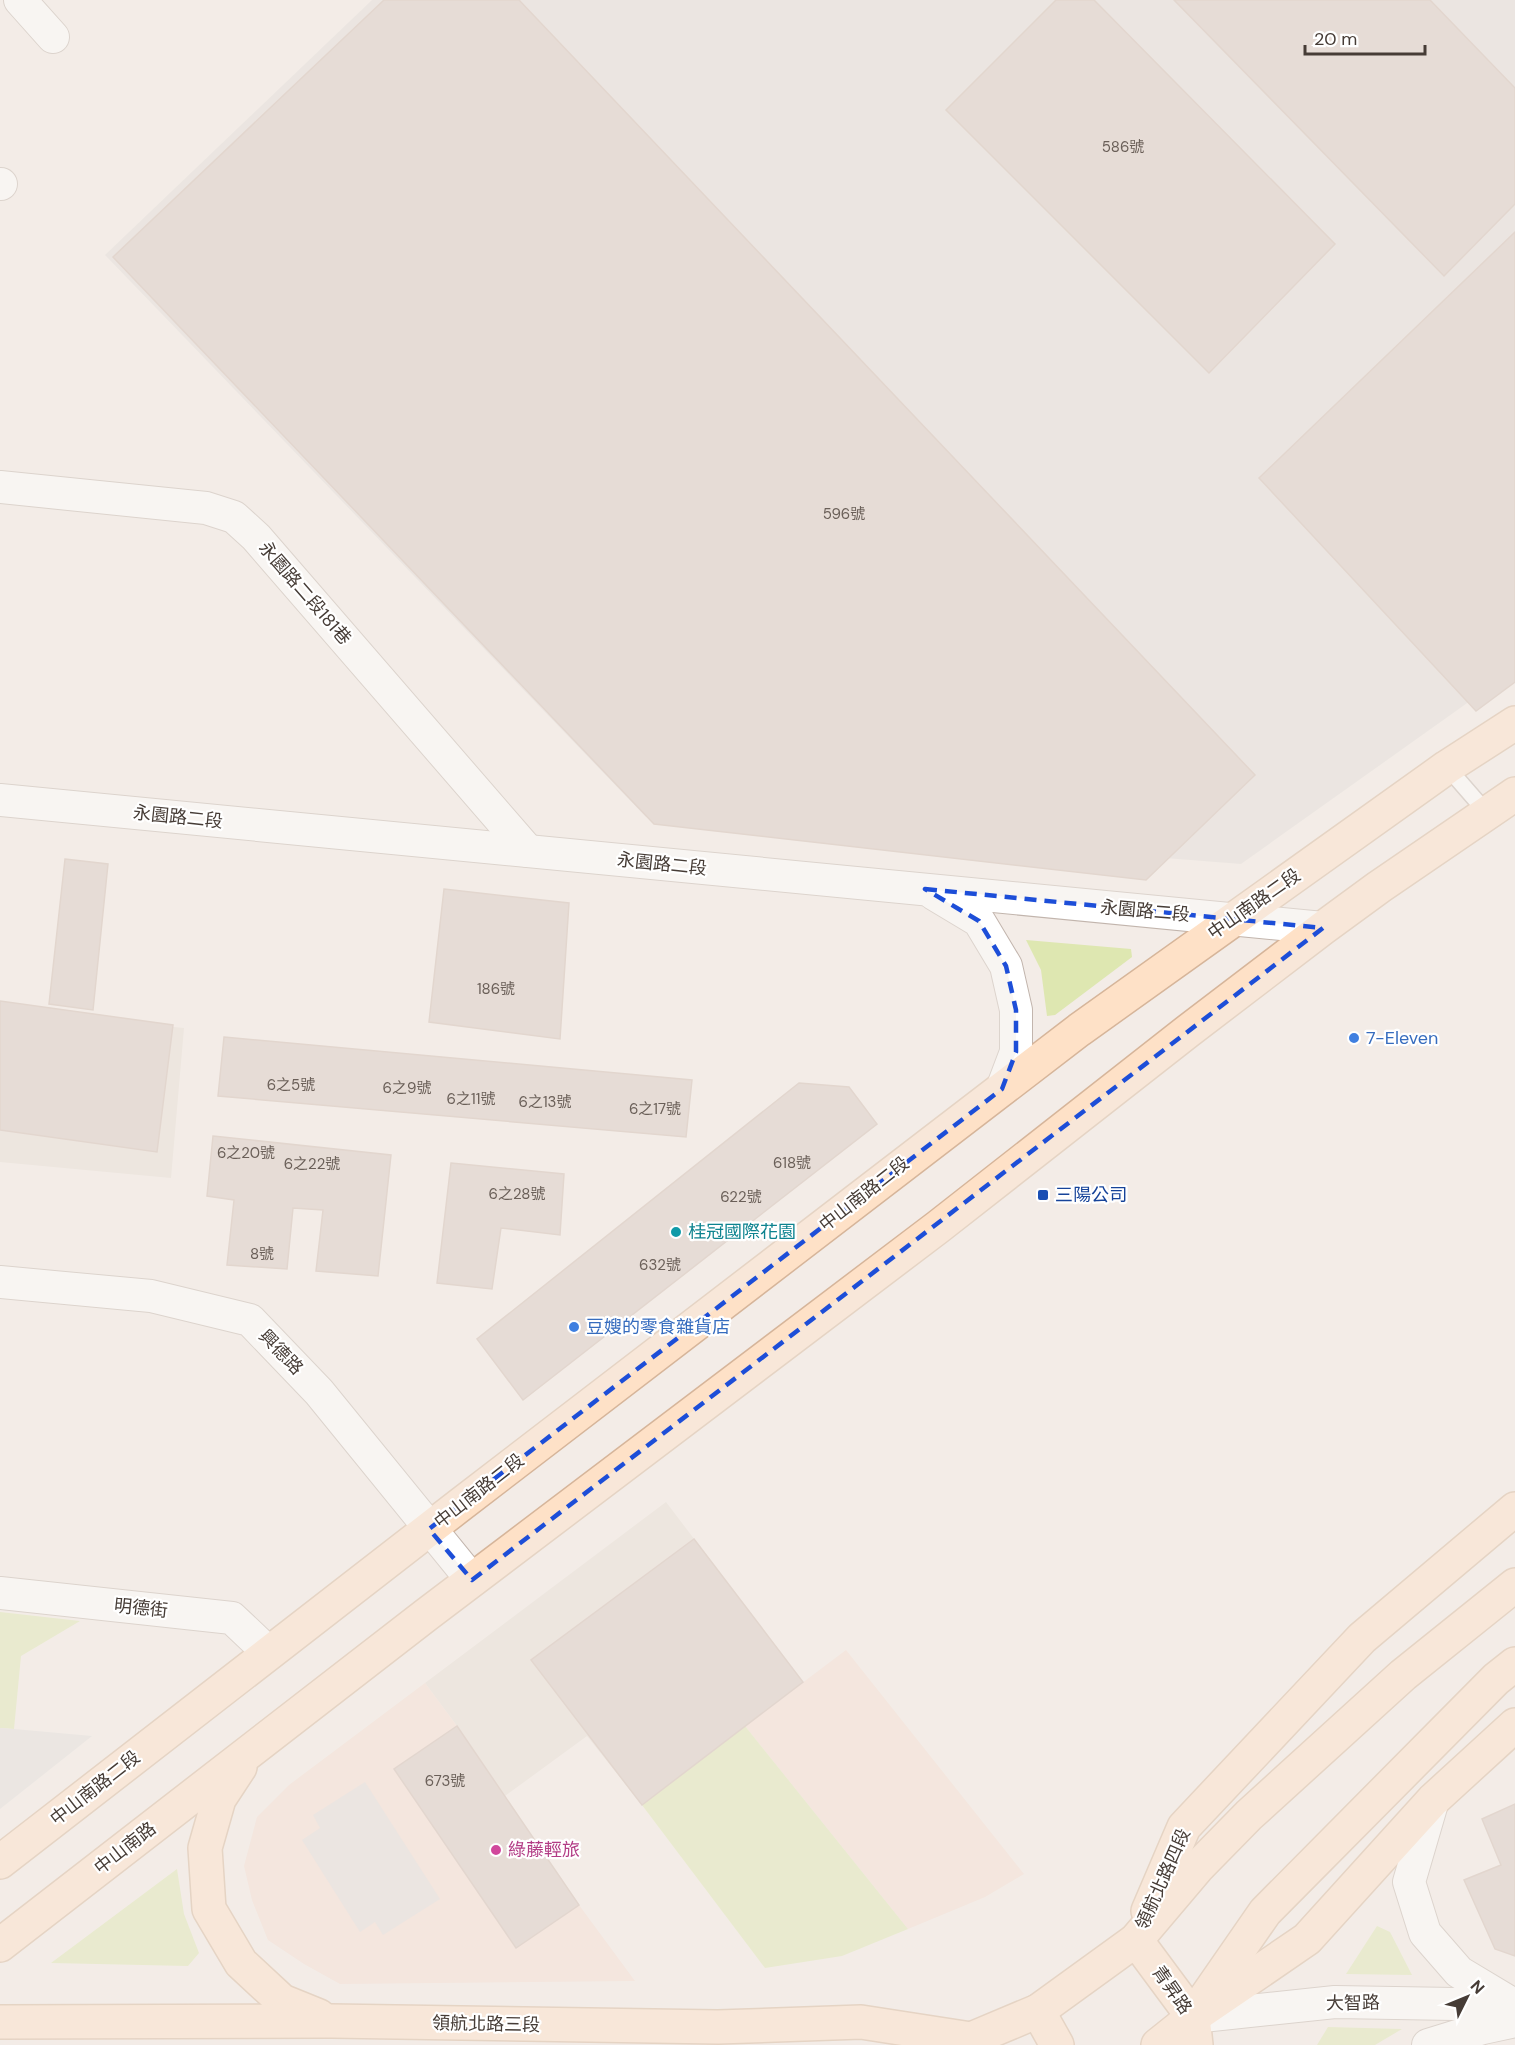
<svg xmlns="http://www.w3.org/2000/svg" width="1515" height="2045" font-family="'DM Sans','Noto Sans TC',sans-serif">
<style>
.residential{fill:#e7ddd5}
.commercial{fill:#f5ddd3}
.industrial{fill:#e3dcd9}
.green{fill:#dee7b1}
.parking{fill:#e2dedc}
.building{fill:#d8c8c0;stroke:#cfbab0;stroke-width:1.5}
.lines{fill:none;stroke-linecap:round;stroke-linejoin:round}
.lane-casing{stroke:#c2b5ad;stroke-width:18}
.street-casing{stroke:#c2b5ad;stroke-width:34}
.secondary-casing{stroke:#d6b59a;stroke-width:36}
.lane{stroke:#fff;stroke-width:15}
.street{stroke:#fff;stroke-width:32}
.secondary{stroke:#fee1c7;stroke-width:33}
.marked{fill:none;stroke:#1d4ed8;stroke-width:4.5;stroke-dasharray:12 8;stroke-linejoin:round}
.shop-dot{fill:#3f7fe0;stroke:#fff;stroke-width:2}
.transit-dot{fill:#1a4fb4;stroke:#fff;stroke-width:2}
.culture-dot{fill:#0f9aa8;stroke:#fff;stroke-width:2}
.hotel-dot{fill:#d1479c;stroke:#fff;stroke-width:2}
.labels{text-anchor:middle;dominant-baseline:central;stroke-width:4.5;stroke-linejoin:round;paint-order:stroke}
.number-label{font-size:15px;fill:#6a5f58}
.street-label{font-size:18px;fill:#463c36;stroke:#fff}
.shop-label{font-size:18px;fill:#366cbe;stroke:#fff;text-anchor:start}
.transit-label{font-size:18px;fill:#164399;stroke:#fff;text-anchor:start}
.culture-label{font-size:18px;fill:#0d838f;stroke:#fff;text-anchor:start}
.hotel-label{font-size:18px;fill:#b23c85;stroke:#fff;text-anchor:start}
</style>
<rect width="100%" height="100%" fill="#f3ece7"/>
<!-- residential -->
<g class="residential">
<path d="M 0,1010 L 184,1028 L 171,1178 L 0,1162 Z"/>
<path d="M 666,1502 L 803,1682 L 642,1805 L 587,1736 L 505,1796 L 457,1726 L 425,1683 Z"/>
</g>
<!-- commercial -->
<g class="commercial">
<path d="M 846,1650 L 1024,1874 L 985,1897 L 908,1929 L 745,1726 Z"/>
<path d="M 425,1683 L 457,1726 L 579,1905 L 635,1981 L 340,1984 L 304,1964 L 268,1940 L 252,1900 L 244,1866 L 257,1817 L 289,1785 Z"/>
</g>
<!-- industrial -->
<g class="industrial">
<path d="M 372,0 L 1515,0 L 1515,669 L 1241,864 L 646,817 L 105,255 Z"/>
<path d="M 365,1782 L 440,1899 L 383,1935 L 375,1922 L 360,1932 L 302,1840 L 320,1828 L 313,1815 Z"/>
</g>
<!-- green -->
<g class="green">
<path d="M 1026,940 L 1131,949 L 1132,957 L 1055,1015 L 1047,1016 L 1041,970 Z"/>
<path d="M 0,1612 L 80,1621 L 21,1656 L 14,1729 L 0,1728 Z"/>
<path d="M 745,1726 L 908,1929 L 842,1956 L 765,1968 L 642,1805 Z"/>
<path d="M 177,1869 L 184,1914 L 199,1953 L 188,1966 L 51,1963 Z"/>
<path d="M 1377,1926 L 1390,1932 L 1412,1975 L 1346,1974 Z"/>
<path d="M 1328,2027 L 1402,2029 L 1375,2045 L 1317,2045 Z"/>
</g>
<!-- parking -->
<path class="parking" d="M 0,1728 L 14,1729 L 92,1736 L 0,1809 Z"/>
<!-- building -->
<g class="building">
<path d="M 384,0 L 519,0 L 1255,775 L 1146,880 L 654,824 L 113,257 Z"/>
<path d="M 1056,0 L 1094,0 L 1335,244 L 1209,373 L 946,110 Z"/>
<path d="M 1174,0 L 1430,0 L 1515,88 L 1515,204 L 1444,276 Z"/>
<path d="M 1515,232 L 1515,682 L 1476,711 L 1259,478 Z"/>
<path d="M 65,859 L 108,864 L 93,1010 L 49,1004 Z"/>
<path d="M 444,889 L 569,903 L 560,1039 L 429,1022 Z"/>
<path d="M 0,1001 L 173,1025 L 157,1152 L 0,1130 Z"/>
<path d="M 224,1037 L 692,1080 L 686,1137 L 218,1096 Z"/>
<path d="M 799,1083 L 849,1087 L 877,1124 L 523,1400 L 477,1339 Z"/>
<path d="M 213,1136 L 391,1155 L 378,1276 L 316,1271 L 323,1210 L 293,1208 L 287,1269 L 227,1265 L 234,1200 L 207,1196 Z"/>
<path d="M 451,1163 L 564,1174 L 560,1235 L 501,1228 L 492,1289 L 437,1283 Z"/>
<path d="M 694,1539 L 803,1682 L 642,1805 L 531,1660 Z"/>
<path d="M 457,1726 L 579,1905 L 516,1948 L 394,1769 Z"/>
<path d="M 1515,1804 L 1515,1956 L 1495,1949 L 1464,1880 L 1501,1865 L 1482,1819 Z"/>
</g>
<g class="lines">
<!-- lane casing -->
<g class="lane-casing">
<path id="lane" d="M 1447,767 L 1487,813"/>
</g>
<!-- street casing -->
<g class="street-casing">
<g id="street">
<path d="M 20,0 L 53,37"/>
<path d="M 0,184 L 1,184"/>
<path d="M 0,487 L 206,508 L 234,517 L 256,537 L 528,851"/>
<path d="M 0,800 L 1323,928"/>
<path d="M 934,894 L 979,921 L 1006,966 L 1016,1010 L 1016,1052 L 1002,1089"/>
<path d="M 0,1282 L 151,1296 L 250,1320 L 319,1392 L 472,1580"/>
<path d="M 0,1593 L 232,1618 L 269,1653"/>
<path d="M 1433,1800 L 1409,1882 L 1425,1933 L 1459,1972 L 1514,2005"/>
<path d="M 1193,2017 L 1335,2002 L 1515,2005"/>
<path d="M 1428,2045 L 1483,2028 L 1515,2021"/>
</g>
</g>
<!-- secondary casing -->
<g class="secondary-casing">
<g id="secondary">
<path d="M 240,1767 L 219,1799 L 205,1848 L 209,1909 L 241,1963 L 282,2001 L 319,2016"/>
<path d="M 0,1862 L 460,1505 L 1079,1030 L 1447,767 L 1515,723"/>
<path d="M 1148,1911 L 1184,1827 L 1362,1638 L 1515,1509"/>
<path d="M 1136,1940 L 1193,2017 L 1196,2045"/>
<path d="M 0,1945 L 426,1615 L 938,1227 L 1188,1031 L 1323,928 L 1379,887 L 1515,794"/>
<path d="M 1204,2000 L 1265,1912 L 1496,1679 L 1515,1664"/>
<path d="M 1038,2011 L 1057,2045"/>
<path d="M 0,2022 L 331,2021 L 718,2027 L 861,2022 L 971,2039"/>
<path d="M 957,2045 L 1038,2011 L 1136,1940 L 1197,1868 L 1249,1815 L 1403,1675 L 1515,1585"/>
<path d="M 1158,2045 L 1193,2017 L 1307,1939 L 1433,1800 L 1515,1725"/>
</g>
</g>
<!-- lane -->
<use href="#lane" class="lane"/>
<!-- street -->
<use href="#street" class="street"/>
<!-- secondary -->
<use href="#secondary" class="secondary"/>
</g>
<!-- marked area -->
<path d="M0 0H1515V2045H0ZM 925,889 L 1323,928 L 472,1580 L 429,1529 L 1002,1089 L 1016,1052 L 1016,1010 L 1006,966 L 979,921 Z" fill="#f3ece7" fill-opacity=".55" fill-rule="evenodd"/>
<path class="marked" d="M 925,889 L 1323,928 L 472,1580 L 429,1529 L 1002,1089 L 1016,1052 L 1016,1010 L 1006,966 L 979,921 Z"/>
<!-- markers -->
<g class="shop-dot">
<circle cx="1354" cy="1038" r="6"/>
<circle cx="574" cy="1327" r="6"/>
</g>
<rect class="transit-dot" x="1037" y="1189" width="12" height="12" rx="3"/>
<circle class="culture-dot" cx="676" cy="1232" r="6"/>
<circle class="hotel-dot" cx="496" cy="1850" r="6"/>
<g class="labels">
<!-- number labels -->
<g class="number-label">
<text x="1123" y="147">586號</text>
<text x="844" y="514">596號</text>
<text x="496" y="989">186號</text>
<text x="291" y="1085">6之5號</text>
<text x="407" y="1088">6之9號</text>
<text x="471" y="1099">6之11號</text>
<text x="545" y="1102">6之13號</text>
<text x="655" y="1109">6之17號</text>
<text x="246" y="1153">6之20號</text>
<text x="792" y="1163">618號</text>
<text x="312" y="1164">6之22號</text>
<text x="517" y="1194">6之28號</text>
<text x="741" y="1197">622號</text>
<text x="262" y="1254">8號</text>
<text x="660" y="1265">632號</text>
<text x="445" y="1781">673號</text>
</g>
<!-- street labels -->
<g class="street-label">
<text transform="translate(305 593) rotate(49)">永園路二段181巷</text>
<text transform="translate(178 817) rotate(6)">永園路二段</text>
<text transform="translate(662 864) rotate(6)">永園路二段</text>
<text transform="translate(1254 904) rotate(-35)">中山南路二段</text>
<text transform="translate(1145 911) rotate(5)">永園路二段</text>
<text transform="translate(864 1194) rotate(-38)">中山南路二段</text>
<text transform="translate(281 1352) rotate(46)">興德路</text>
<text transform="translate(479 1491) rotate(-38)">中山南路二段</text>
<text transform="translate(141 1608) rotate(6)">明德街</text>
<text transform="translate(95 1788) rotate(-38)">中山南路二段</text>
<text transform="translate(125 1848) rotate(-38)">中山南路</text>
<text transform="translate(1163 1879) rotate(-66)">領航北路四段</text>
<text transform="translate(1172 1990) rotate(55)">青昇路</text>
<text transform="translate(1353 2003) rotate(-1)">大智路</text>
<text transform="translate(486 2024) rotate(1)">領航北路三段</text>
</g>
<!-- shop labels -->
<g class="shop-label">
<text x="1366" y="1038">7-Eleven</text>
<text x="586" y="1327">豆嫂的零食雜貨店</text>
</g>
<!-- transit labels -->
<g class="transit-label">
<text x="1055" y="1195">三陽公司</text>
</g>
<!-- culture labels -->
<g class="culture-label">
<text x="688" y="1232">桂冠國際花園</text>
</g>
<!-- hotel labels -->
<g class="hotel-label">
<text x="508" y="1850">綠藤輕旅</text>
</g>
</g>
<!-- north arrow -->
<g transform="translate(1467 1997) rotate(47)" stroke="#ffffff" stroke-width="4.5" paint-order="stroke">
<path d="M0-4.5L10 22L0 15L-10 22Z" fill="#463c36"/>
<text y="-9" font-size="16" font-weight="bold" text-anchor="middle" fill="#463c36">N</text>
</g>
<!-- scale -->
<path d="M1305 45v9h120v-9" fill="none" stroke="#463c36" stroke-width="3"/>
<text x="1314" y="45" font-size="18" fill="#463c36" stroke="#ffffff" stroke-width="4.5" paint-order="stroke">20 m</text>
</svg>
